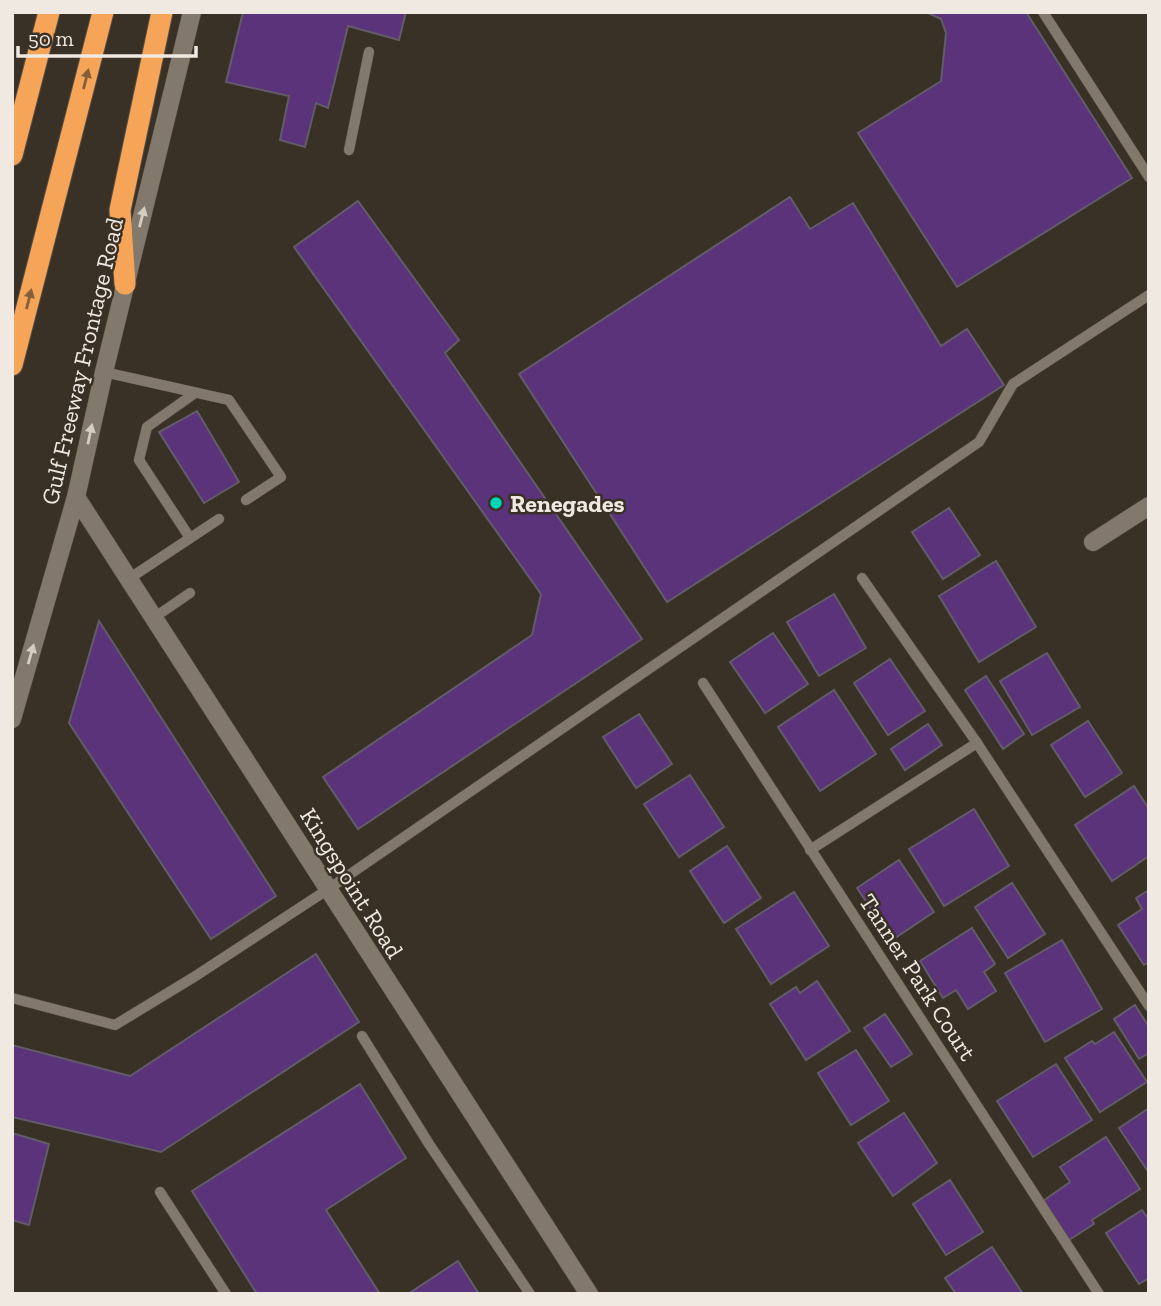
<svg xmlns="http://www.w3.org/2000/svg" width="1161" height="1306" font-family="'Zilla Slab',serif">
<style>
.building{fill:#5a337b;stroke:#625c69;stroke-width:2}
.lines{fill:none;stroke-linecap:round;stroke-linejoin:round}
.service-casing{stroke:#564e46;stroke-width:11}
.minor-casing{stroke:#564e46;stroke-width:19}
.tertiary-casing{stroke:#564e46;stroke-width:19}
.secondary-casing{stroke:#564e46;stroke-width:19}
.motorway-casing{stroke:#564e46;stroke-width:23}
.service{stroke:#82786c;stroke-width:10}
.minor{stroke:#82786c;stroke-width:18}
.tertiary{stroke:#82786c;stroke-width:18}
.secondary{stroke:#82786c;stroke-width:18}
.motorway{stroke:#f6a458;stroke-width:21}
.oneway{fill:#855e3a}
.oneway2{fill:#d4cdc4}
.poi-dot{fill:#00d5b7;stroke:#393026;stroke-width:2.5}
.labels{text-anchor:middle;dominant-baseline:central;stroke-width:5;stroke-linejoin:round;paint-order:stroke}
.street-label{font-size:24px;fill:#efe9e2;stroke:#393026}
.poi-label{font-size:24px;font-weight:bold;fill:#efe9e2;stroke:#393026;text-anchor:start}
</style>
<rect width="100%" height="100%" fill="#393026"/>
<!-- building -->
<g class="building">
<path d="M 243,12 L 406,12 L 399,40 L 348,26 L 328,108 L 316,103 L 305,147 L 280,140 L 289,96 L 226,82 Z"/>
<path d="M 926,12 L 1026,12 L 1132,178 L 957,287 L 858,133 L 941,81 L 946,33 L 941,19 Z"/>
<path d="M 790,197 L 810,229 L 853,203 L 941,346 L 967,329 L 1004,385 L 667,602 L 519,374 Z"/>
<path d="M 358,201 L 459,340 L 445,353 L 642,639 L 358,829 L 323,777 L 532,635 L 541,594 L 294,247 Z"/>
<path d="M 197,411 L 239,482 L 204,503 L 159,432 Z"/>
<path d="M 949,508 L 980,555 L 943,579 L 912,532 Z"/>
<path d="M 996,561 L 1036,627 L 979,662 L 939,596 Z"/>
<path d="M 834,594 L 866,648 L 819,676 L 787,622 Z"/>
<path d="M 99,621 L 276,896 L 211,939 L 69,723 Z"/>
<path d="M 773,633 L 808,684 L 765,713 L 730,662 Z"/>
<path d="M 1047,653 L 1080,707 L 1032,735 L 1000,681 Z"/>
<path d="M 890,659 L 925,711 L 888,735 L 854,683 Z"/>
<path d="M 986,676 L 1024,734 L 1003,749 L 965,690 Z"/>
<path d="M 834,690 L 876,754 L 820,791 L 778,727 Z"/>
<path d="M 639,714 L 672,764 L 636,788 L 603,737 Z"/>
<path d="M 1088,721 L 1122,773 L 1085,797 L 1051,745 Z"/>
<path d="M 928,724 L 942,745 L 905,770 L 891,749 Z"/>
<path d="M 690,775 L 724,827 L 679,857 L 644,804 Z"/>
<path d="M 1134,786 L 1149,809 L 1149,856 L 1112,881 L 1075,825 Z"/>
<path d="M 974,809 L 1009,866 L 944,906 L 909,849 Z"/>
<path d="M 727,846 L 761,898 L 724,923 L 690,871 Z"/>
<path d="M 899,860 L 934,912 L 892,940 L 857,888 Z"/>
<path d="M 1012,883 L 1045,934 L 1008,958 L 975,907 Z"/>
<path d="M 1149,890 L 1149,962 L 1144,965 L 1118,925 L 1142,909 L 1136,898 Z"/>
<path d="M 794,892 L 829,946 L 771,984 L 736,929 Z"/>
<path d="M 972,928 L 995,964 L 984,972 L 996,991 L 968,1009 L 956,990 L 943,998 L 920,961 Z"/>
<path d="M 1062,940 L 1102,1009 L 1045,1042 L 1005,973 Z"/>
<path d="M 316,954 L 359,1022 L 161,1152 L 12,1117 L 12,1045 L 130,1076 Z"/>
<path d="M 817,981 L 850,1031 L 806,1060 L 770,1004 L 796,987 L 800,993 Z"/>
<path d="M 1135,1005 L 1149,1027 L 1149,1053 L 1139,1059 L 1114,1019 Z"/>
<path d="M 885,1014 L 912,1054 L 891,1067 L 864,1028 Z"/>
<path d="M 1114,1032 L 1147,1082 L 1100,1112 L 1065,1058 L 1092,1041 L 1095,1044 Z"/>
<path d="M 856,1050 L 889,1101 L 851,1125 L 818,1073 Z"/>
<path d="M 1056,1064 L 1092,1120 L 1033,1157 L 997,1101 Z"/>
<path d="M 360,1084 L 406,1158 L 326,1210 L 380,1294 L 257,1294 L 192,1191 Z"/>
<path d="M 1149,1108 L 1149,1173 L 1119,1128 Z"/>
<path d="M 904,1113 L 937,1163 L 893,1196 L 858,1143 Z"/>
<path d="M 12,1133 L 49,1144 L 29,1225 L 12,1220 Z"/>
<path d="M 1106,1137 L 1140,1189 L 1092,1220 L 1094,1224 L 1069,1240 L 1043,1201 L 1070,1182 L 1060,1167 Z"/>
<path d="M 950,1180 L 983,1232 L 946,1255 L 913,1204 Z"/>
<path d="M 1142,1210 L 1149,1220 L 1149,1278 L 1139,1284 L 1106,1233 Z"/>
<path d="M 992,1247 L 1023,1294 L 956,1294 L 945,1278 Z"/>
<path d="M 458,1261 L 479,1294 L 408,1294 Z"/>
</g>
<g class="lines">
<!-- service casing -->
<g class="service-casing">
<g id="service">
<path d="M 1043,12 L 1149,177"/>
<path d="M 349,150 L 369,52"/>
<path d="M 104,372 L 229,400 L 281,477 L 246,500"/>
<path d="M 190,538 L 139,460 L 147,427 L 195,393"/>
<path d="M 130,578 L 219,519"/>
<path d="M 862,578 L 977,743 L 1149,1006"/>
<path d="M 155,617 L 190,593"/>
<path d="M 703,683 L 1099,1294"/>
<path d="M 810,850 L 977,743"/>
<path d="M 12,998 L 115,1025 L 194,977 L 327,890 L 979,442 L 1013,384 L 1149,295"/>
<path d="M 362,1036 L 429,1144 L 530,1294"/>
<path d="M 160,1192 L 226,1294"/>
</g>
</g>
<!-- minor casing -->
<g class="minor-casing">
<path id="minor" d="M 1093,542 L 1149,506"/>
</g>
<!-- tertiary casing -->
<g class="tertiary-casing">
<path id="tertiary" d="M 76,497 L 589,1294"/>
</g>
<!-- secondary casing -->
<g class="secondary-casing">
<path id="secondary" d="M 12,719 L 76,497 L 104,372 L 192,12"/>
</g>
<!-- motorway casing -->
<g class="motorway-casing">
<g id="motorway">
<path d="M 12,155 L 49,12"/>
<path d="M 125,284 L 120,210 L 162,12"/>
<path d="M 12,365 L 103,12"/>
</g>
</g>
<!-- service -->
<use href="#service" class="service"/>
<!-- minor -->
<use href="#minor" class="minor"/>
<!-- tertiary -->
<use href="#tertiary" class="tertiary"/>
<!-- secondary -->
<use href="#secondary" class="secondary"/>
<!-- motorway -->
<use href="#motorway" class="motorway"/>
</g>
<!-- one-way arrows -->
<defs><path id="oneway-solid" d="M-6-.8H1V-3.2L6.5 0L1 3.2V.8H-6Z" transform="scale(1.75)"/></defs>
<g class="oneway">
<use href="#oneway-solid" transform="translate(86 79) rotate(-76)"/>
<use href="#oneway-solid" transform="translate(29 299) rotate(-76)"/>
</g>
<g class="oneway2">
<use href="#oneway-solid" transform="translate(142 217) rotate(-76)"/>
<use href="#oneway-solid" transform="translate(90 434) rotate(-78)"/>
<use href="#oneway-solid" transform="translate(31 654) rotate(-74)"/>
</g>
<!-- markers -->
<circle class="poi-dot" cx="496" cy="503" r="7"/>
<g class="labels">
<!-- street labels -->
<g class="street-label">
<text transform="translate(82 361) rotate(-77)">Gulf Freeway Frontage Road</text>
<text transform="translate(352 883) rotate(58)">Kingspoint Road</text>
<text transform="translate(918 977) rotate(57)">Tanner Park Court</text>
</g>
<!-- poi labels -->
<g class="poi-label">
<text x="510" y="503">Renegades</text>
</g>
</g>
<!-- border -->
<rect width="1161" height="1306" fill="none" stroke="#efe9e2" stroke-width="28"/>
<!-- scale -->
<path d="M18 46v10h178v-10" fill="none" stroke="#efe9e2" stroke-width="3.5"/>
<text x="28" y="46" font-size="21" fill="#efe9e2" stroke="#393026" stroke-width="5" paint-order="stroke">50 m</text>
</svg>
